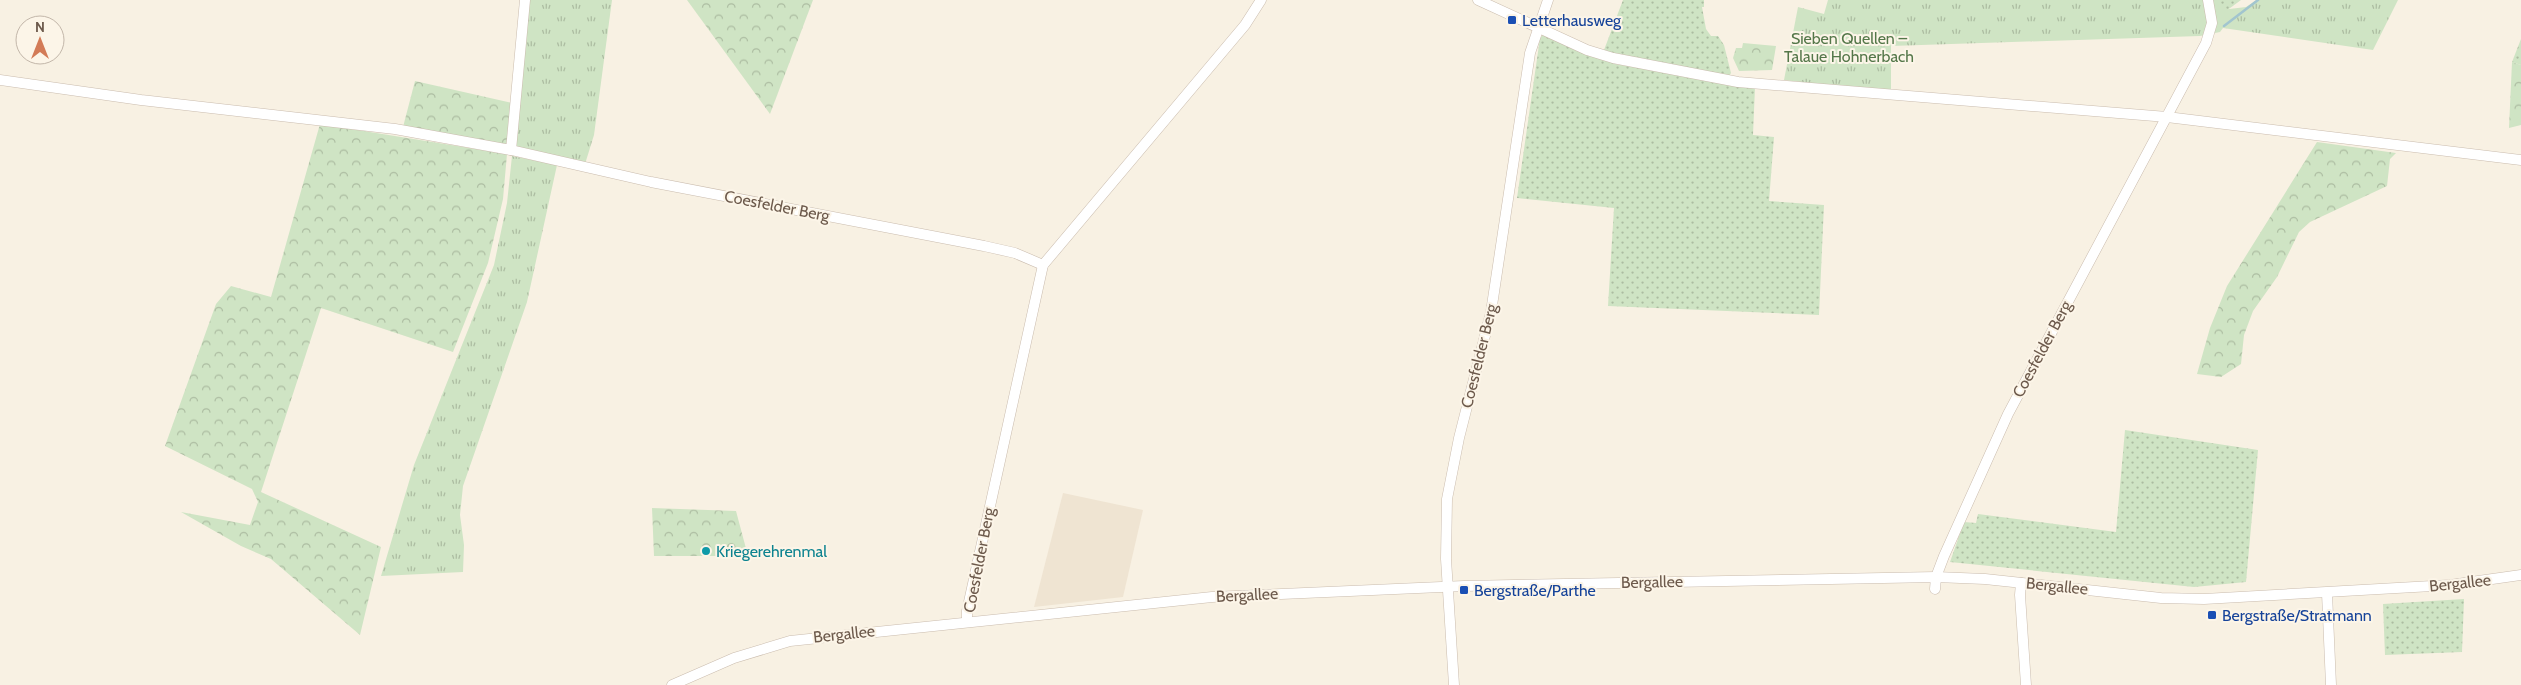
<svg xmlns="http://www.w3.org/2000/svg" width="2521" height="685" font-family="Cabin,sans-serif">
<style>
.residential{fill:#efe4d2}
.grass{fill:url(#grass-dots)}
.forest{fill:url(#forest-crowns)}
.park{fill:url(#park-tufts)}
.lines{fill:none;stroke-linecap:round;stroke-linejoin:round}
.stream{stroke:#a2c5cf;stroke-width:2.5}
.minor-casing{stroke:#cabcae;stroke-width:11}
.minor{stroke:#fff;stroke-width:10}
.transit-dot{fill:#1a4fb4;stroke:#fcf5e8;stroke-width:2}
.culture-dot{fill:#0f9aa8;stroke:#fcf5e8;stroke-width:2}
.labels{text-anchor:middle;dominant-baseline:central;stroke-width:4;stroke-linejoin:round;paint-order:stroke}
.transit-label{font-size:16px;fill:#164399;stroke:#fcf5e8;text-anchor:start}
.park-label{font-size:16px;fill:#547749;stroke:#fcf5e8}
.street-label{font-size:16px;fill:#6d5a4c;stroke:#fcf5e8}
.culture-label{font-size:16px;fill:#0d838f;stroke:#fcf5e8;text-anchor:start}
</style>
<defs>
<pattern id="grass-dots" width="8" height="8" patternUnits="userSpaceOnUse" patternTransform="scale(1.25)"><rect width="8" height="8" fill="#cfe4c4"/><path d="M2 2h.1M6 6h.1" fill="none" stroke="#acbca1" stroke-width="1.8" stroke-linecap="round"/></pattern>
<pattern id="forest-crowns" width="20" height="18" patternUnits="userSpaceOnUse" patternTransform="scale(1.25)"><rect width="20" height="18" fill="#cfe4c4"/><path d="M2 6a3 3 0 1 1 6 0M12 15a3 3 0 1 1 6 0" fill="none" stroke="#acbca1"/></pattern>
<pattern id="park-tufts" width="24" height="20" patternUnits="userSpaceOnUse" patternTransform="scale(1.25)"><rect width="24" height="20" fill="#cfe4c4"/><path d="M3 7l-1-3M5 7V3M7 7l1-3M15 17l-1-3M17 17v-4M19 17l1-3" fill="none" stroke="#acbca1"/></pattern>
</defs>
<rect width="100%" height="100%" fill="#f8f1e3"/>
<!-- residential -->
<path class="residential" d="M 1063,493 L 1143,510 L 1123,597 L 1034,607 Z"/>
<!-- grass -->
<g class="grass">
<path d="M 1623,0 L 1704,0 L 1704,7 L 1702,7 L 1706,29 L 1711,36 L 1718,36 L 1724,45 L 1731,73 L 1729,76 L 1619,56 L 1604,50 Z"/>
<path d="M 2211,0 L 2241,0 L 2222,14 Z"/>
<path d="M 1543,35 L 1615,64 L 1755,87 L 1753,135 L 1774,137 L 1769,201 L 1824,205 L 1819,315 L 1608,306 L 1614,208 L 1517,198 L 1540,38 Z"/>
<path d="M 2521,39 L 2521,65 L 2512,62 Z"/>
<path d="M 2125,430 L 2258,450 L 2246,582 L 2194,587 L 1950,562 L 1964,522 L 1976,523 L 1978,514 L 2116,532 Z"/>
<path d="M 2464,599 L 2462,652 L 2385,655 L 2383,604 Z"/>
</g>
<!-- forest -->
<g class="forest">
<path d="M 687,0 L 813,0 L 770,114 Z"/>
<path d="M 1743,43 L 1776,46 L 1772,70 L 1739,71 L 1733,58 L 1736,48 L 1742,48 Z"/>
<path d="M 2512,62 L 2521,65 L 2521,125 L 2509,128 Z"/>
<path d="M 415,81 L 512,103 L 507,145 L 403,127 Z"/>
<path d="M 320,124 L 507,154 L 503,199 L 488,263 L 453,352 L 321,308 L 261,492 L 381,547 L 360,635 L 271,559 L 241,546 L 181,512 L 250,525 L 258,502 L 252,489 L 165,446 L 216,304 L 231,286 L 271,297 Z"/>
<path d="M 2317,142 L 2396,153 L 2390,159 L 2387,186 L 2310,222 L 2299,232 L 2277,277 L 2253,311 L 2244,335 L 2241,364 L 2221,377 L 2197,374 L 2210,328 L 2227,286 Z"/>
<path d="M 652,508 L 736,511 L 748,556 L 654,556 Z"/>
</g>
<!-- park -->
<g class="park">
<path d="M 528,0 L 612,0 L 594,135 L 585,164 L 513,148 Z"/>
<path d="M 1828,0 L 2219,0 L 2221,10 L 2246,7 L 2257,0 L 2398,0 L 2373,50 L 2223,28 L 2220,32 L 2200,36 L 1891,46 L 1891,93 L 1784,80 L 1798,7 L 1824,14 Z"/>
<path d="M 512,156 L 557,165 L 527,302 L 463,486 L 460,515 L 464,545 L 463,572 L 381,576 L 414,465 L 494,265 L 507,203 Z"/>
</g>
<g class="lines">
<!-- stream -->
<path class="stream" d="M 2224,26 L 2258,0"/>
<!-- minor casing -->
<g class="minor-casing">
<g id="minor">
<path d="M 1478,0 L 1587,50 L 1613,58 L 1738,82 L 2167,117 L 2521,160"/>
<path d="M 0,80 L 141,100 L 395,129 L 511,150 L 525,0"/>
<path d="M 511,150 L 651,182 L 984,246 L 1015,253 L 1043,265"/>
<path d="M 2021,583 L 2020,595 L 2026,685"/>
<path d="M 1935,589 L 1936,577 L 1944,556 L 2008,414 L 2206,43 L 2212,23 L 2208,0"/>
<path d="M 2327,593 L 2331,685"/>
<path d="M 967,621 L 967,611 L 1043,265 L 1245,25 L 1261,0"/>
<path d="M 672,685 L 734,658 L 790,641 L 1212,597 L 1464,586 L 1936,577 L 1985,579 L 2161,598 L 2204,599 L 2450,585 L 2521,575"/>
<path d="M 1454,685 L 1446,559 L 1447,499 L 1459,438 L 1491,312 L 1530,53 L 1548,0"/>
</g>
</g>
<!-- minor -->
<use href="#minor" class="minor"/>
</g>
<!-- markers -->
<g class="transit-dot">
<rect x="1507" y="15" width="10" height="10" rx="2.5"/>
<rect x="1459" y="585" width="10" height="10" rx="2.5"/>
<rect x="2207" y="610" width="10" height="10" rx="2.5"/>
</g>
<circle class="culture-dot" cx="706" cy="551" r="5"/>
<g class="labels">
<!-- transit labels -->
<g class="transit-label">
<text x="1522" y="20">Letterhausweg</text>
<text x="1474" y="590">Bergstraße/Parthe</text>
<text x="2222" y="615">Bergstraße/Stratmann</text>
</g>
<!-- park labels -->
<g class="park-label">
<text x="1849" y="38">Sieben Quellen –<tspan x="1849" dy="18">Talaue Hohnerbach</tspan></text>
</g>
<!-- street labels -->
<g class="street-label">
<text transform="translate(777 206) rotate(11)">Coesfelder Berg</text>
<text transform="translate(2042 349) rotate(-62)">Coesfelder Berg</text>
<text transform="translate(1479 356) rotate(-76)">Coesfelder Berg</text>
<text transform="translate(979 560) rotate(-79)">Coesfelder Berg</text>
<text transform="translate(1652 582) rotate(-1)">Bergallee</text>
<text transform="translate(2460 583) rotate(-6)">Bergallee</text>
<text transform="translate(2057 586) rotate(6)">Bergallee</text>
<text transform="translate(1247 595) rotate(-3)">Bergallee</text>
<text transform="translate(844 634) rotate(-6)">Bergallee</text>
</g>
<!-- culture labels -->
<g class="culture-label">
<text x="716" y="551">Kriegerehrenmal</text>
</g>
</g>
<!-- north arrow -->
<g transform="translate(40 40)"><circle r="24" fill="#fcf5e8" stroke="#c3b7aa"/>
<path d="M0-4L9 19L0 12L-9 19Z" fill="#d37b57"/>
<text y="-8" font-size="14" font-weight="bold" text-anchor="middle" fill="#6d5a4c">N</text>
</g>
</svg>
